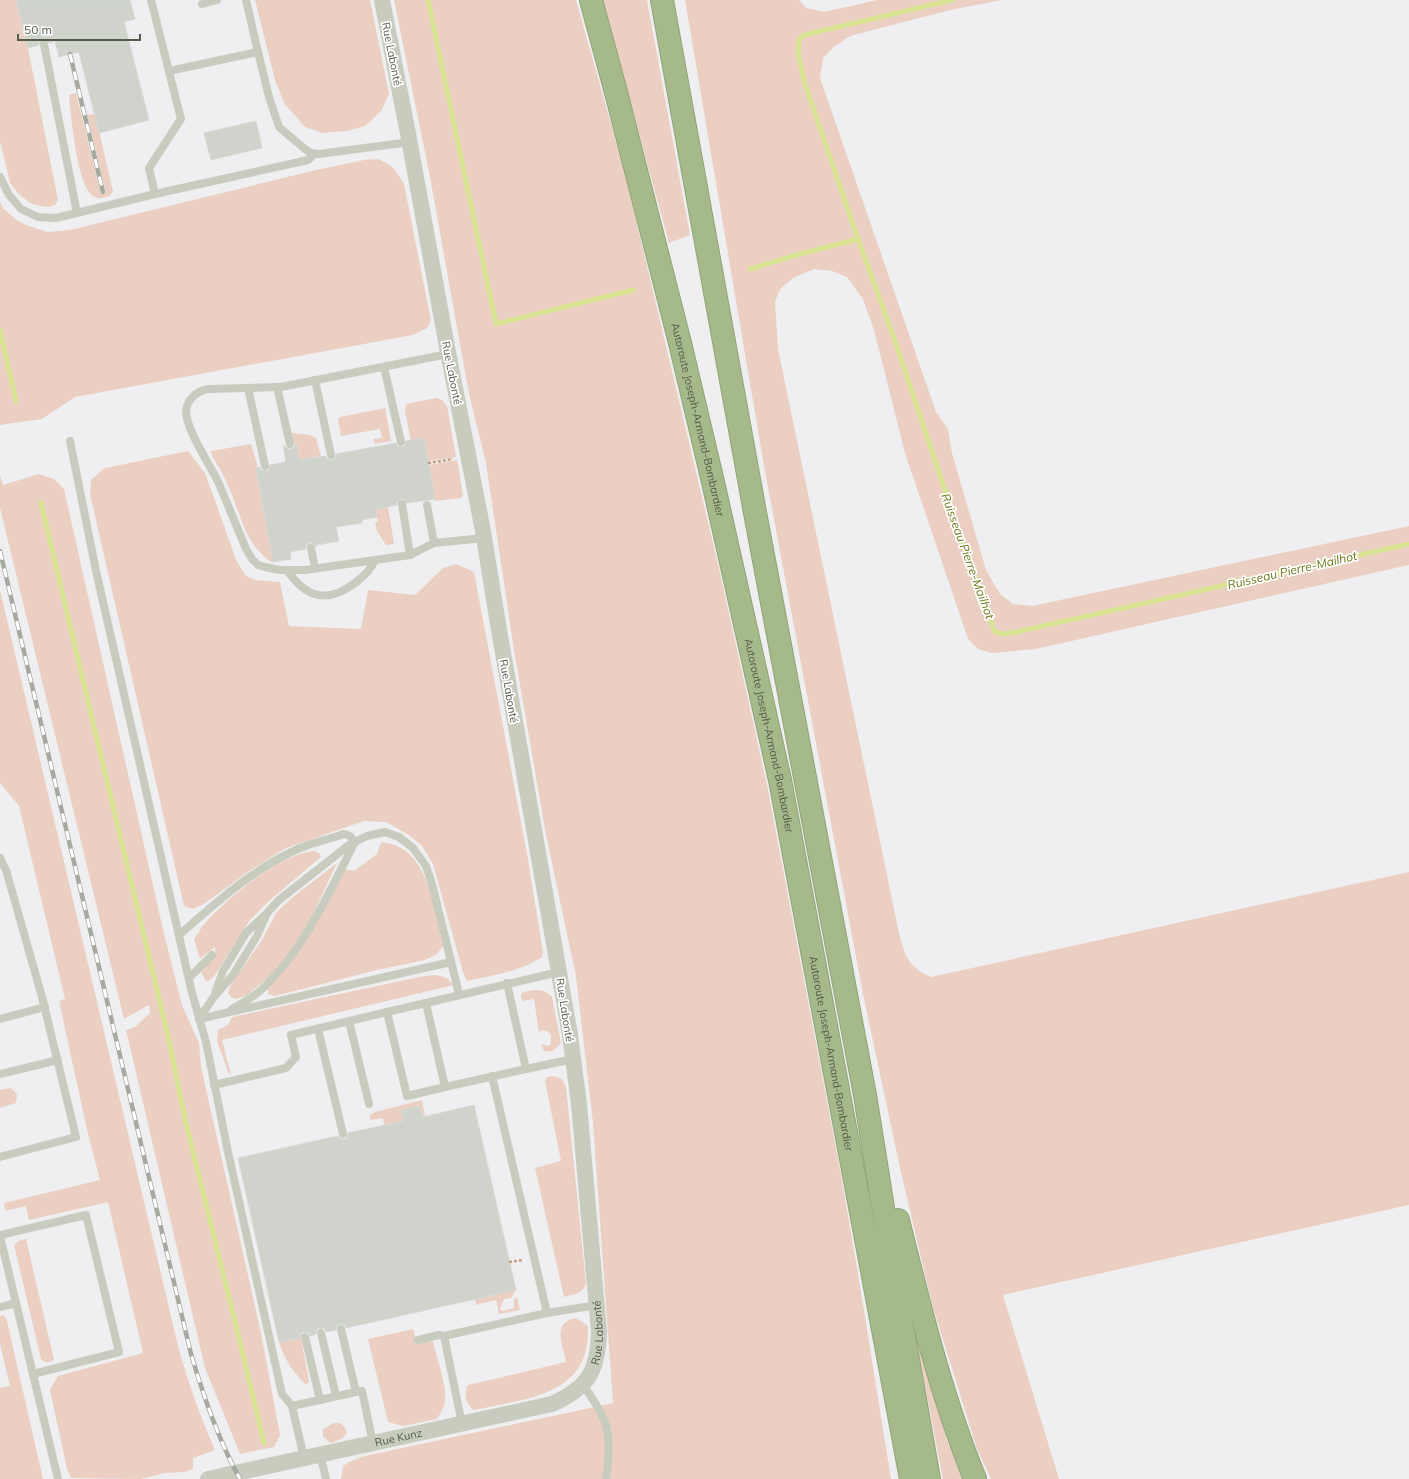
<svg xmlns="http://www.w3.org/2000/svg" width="1409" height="1479" font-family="Mulish,sans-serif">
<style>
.green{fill:#ebcfc2}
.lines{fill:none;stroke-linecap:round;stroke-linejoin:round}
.stream{stroke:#d8e393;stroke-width:5}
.building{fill:#cfd3cc;stroke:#d6dad4}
.motorway-casing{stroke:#90a577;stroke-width:24}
.path{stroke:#c59d7d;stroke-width:2.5;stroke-dasharray:3 2;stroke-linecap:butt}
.service{stroke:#c7ccbf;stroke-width:8}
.minor{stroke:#c7ccbf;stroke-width:16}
.motorway{stroke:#a5b98b;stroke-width:22}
.rail-casing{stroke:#a5aaa1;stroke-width:4.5}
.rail{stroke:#fff;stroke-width:3;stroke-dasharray:9;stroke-linecap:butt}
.labels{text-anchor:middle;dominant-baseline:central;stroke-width:3.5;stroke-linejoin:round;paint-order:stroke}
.street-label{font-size:11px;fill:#535b49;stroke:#fff}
.water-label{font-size:12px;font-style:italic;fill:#6c7918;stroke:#fff}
</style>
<rect width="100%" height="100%" fill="#efeff1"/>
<!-- green -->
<g class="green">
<path d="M 0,0 L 16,0 L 28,48 L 58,200 L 55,205 L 49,207 L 40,206 L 30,203 L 18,193 L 10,183 L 0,141 Z"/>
<path d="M 255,0 L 370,0 L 389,94 L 381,111 L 365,126 L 347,131 L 322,133 L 305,127 L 284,103 L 275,80 Z"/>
<path d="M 394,0 L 576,0 L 624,170 L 718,564 L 767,785 L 842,1180 L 860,1286 L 891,1479 L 341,1479 L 343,1466 L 351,1461 L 365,1456 L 613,1403 L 593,1123 L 576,976 L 546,835 L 514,650 L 486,463 L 469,394 L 430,177 Z"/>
<path d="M 603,0 L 647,0 L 690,235 L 669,243 Z"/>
<path d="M 685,0 L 799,0 L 806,8 L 824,12 L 877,0 L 1002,0 L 950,10 L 850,36 L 835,46 L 823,58 L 820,78 L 936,412 L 948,429 L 952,453 L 986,570 L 1000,594 L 1013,604 L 1032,606 L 1409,526 L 1409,565 L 1036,649 L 992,653 L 978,649 L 968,639 L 905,453 L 874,330 L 863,299 L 847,277 L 832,271 L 814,269 L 793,278 L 781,288 L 775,301 L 778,349 L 899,933 C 905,955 907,967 931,977 L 1409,872 L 1409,1205 L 1003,1295 L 1059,1479 L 991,1479 L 977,1449 L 932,1304 L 900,1168 L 863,994 L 764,466 Z"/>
<path d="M 76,93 L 101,194 L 106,193 L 87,115 L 95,114 L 113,191 L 110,196 C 104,198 99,200 93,196 C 77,186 71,115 69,95 Z"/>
<path d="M 377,159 C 393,165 395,169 404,184 L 431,321 L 427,328 L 413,335 L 75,397 L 42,419 L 0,425 L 0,202 L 4,209 L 15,219 L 26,225 L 47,232 L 70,230 L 316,170 L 364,160 Z"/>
<path d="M 436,398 L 442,400 L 447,406 L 456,457 L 428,461 L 411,441 L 405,411 L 406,404 Z"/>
<path d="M 385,408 L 391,441 L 375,444 L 373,439 L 382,438 L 380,429 L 341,436 L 338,420 L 340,417 Z"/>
<path d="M 291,433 L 310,435 L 316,438 L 321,456 L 299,460 L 296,443 L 293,443 Z"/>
<path d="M 251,444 L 258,467 L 256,468 L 273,563 C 242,543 241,511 226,481 C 222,471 215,463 211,453 L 211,451 Z"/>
<path d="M 188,451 L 205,473 L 237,562 L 246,576 L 255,580 L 280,582 L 289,626 L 361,629 L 368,590 L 415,595 L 443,568 L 456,564 L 474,572 L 527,854 L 543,952 L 542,957 C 520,972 492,975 467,981 L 463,972 L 433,864 L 422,846 L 409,835 L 386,822 L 364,821 L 286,848 L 249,871 L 204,904 L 193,909 L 184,906 L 90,494 L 91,480 L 105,468 Z"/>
<path d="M 457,460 L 463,495 L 461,498 L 435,501 L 429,465 Z"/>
<path d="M 39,474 L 54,479 L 64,489 L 164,934 L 182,1005 L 199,1043 L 201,1067 L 261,1333 L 280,1435 L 274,1447 L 240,1454 L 205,1368 L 126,1030 L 135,1027 L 150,1013 L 149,1005 L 124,1019 L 0,508 L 0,475 L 3,485 Z"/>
<path d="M 388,507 L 394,544 L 386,545 L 377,531 L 375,524 L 378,521 L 375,509 Z"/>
<path d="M 0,590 L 178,1346 C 188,1382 200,1416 215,1450 L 193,1458 L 193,1469 L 184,1472 L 165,1473 L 141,1479 L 71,1478 L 67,1469 L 50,1390 L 58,1376 L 143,1353 L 108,1202 L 29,1220 L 26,1206 L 5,1211 L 4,1203 L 100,1180 L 88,1134 L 59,1001 L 65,999 L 19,806 L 0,783 Z"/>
<path d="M 381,842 C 386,843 394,844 399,847 C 430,862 436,916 443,946 L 437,954 L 425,960 L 377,970 L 275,996 L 268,994 L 268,988 L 345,869 L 354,871 L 377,854 Z"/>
<path d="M 315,851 L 320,854 L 321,857 L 269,901 L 250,920 L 215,975 L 210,980 L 206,981 L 201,972 L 216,955 L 215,947 L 200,959 L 194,939 C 198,934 201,927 206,922 C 228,897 281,853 315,851 Z"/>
<path d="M 337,863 L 311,918 L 293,951 L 270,976 L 246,996 L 235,999 L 231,997 L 228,993 L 231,984 L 262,940 L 276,913 L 293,897 Z"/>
<path d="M 437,975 L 447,978 L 454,985 L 222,1040 L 231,1075 L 228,1072 L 217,1041 L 218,1030 L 228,1025 L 232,1017 L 424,976 Z"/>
<path d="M 535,990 C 542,990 546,991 552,997 L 561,1043 C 556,1049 552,1053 544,1051 L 541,1044 L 549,1046 L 551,1043 L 551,1035 L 547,1031 L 543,1030 L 539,1032 L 534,999 L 523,1001 L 521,998 L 521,994 L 524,992 Z"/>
<path d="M 554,1076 L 562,1079 L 566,1087 L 586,1283 C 583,1294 574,1294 564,1297 L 535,1168 L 561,1161 L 545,1081 L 547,1077 Z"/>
<path d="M 11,1088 L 17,1094 L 16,1103 L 0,1108 L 0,1090 Z"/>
<path d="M 422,1100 L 425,1116 L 423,1117 L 420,1106 L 401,1110 L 404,1121 L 384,1125 L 383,1118 L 370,1120 L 370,1115 L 375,1112 Z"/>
<path d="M 26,1239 L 54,1360 C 49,1362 45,1364 41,1359 L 14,1245 L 18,1241 Z"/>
<path d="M 516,1290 L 511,1298 L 504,1299 L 500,1309 L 503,1311 L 514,1308 L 514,1299 L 517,1297 L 520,1310 L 499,1314 L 496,1300 L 476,1305 L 475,1299 Z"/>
<path d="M 912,1307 L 933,1395 L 947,1440 L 963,1479 L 943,1479 L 910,1308 Z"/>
<path d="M 4,1315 L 7,1321 L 43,1479 L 0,1479 L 0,1388 L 10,1386 L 0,1344 L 0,1316 Z"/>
<path d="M 576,1318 L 588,1326 C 591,1396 527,1398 474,1410 C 466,1404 463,1394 468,1385 L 566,1362 C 563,1345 551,1323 576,1318 Z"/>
<path d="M 413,1329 L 417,1344 L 433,1341 C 436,1356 448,1389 445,1402 C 444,1408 440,1414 437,1419 L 403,1426 L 388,1422 L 368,1339 Z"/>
<path d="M 301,1338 L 309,1381 L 307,1384 L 305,1384 C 291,1369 286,1362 279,1342 Z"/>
<path d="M 334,1423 L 340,1423 C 355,1434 341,1440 330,1443 L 323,1436 L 323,1429 Z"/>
</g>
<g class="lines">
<!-- stream -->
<g class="stream">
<path d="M 428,0 L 496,324 L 633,290"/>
<path d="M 952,0 L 804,35 L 799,40 L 798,52 L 804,81 L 858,239 L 895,341 L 969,562 L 986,602 L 992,626 L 995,632 L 1003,634 L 1016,632 L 1409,544"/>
<path d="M 750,269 L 793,256 L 858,239"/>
<path d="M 0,330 L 16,401"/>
<path d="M 41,503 L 96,735 L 168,1036 L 185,1119 L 240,1342 L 264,1443"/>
</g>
</g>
<!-- building -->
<g class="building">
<path d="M 16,0 L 130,0 L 135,19 L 124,22 L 149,120 L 99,133 L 79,52 L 59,57 L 55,41 L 49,43 L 45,39 L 40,40 L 39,45 L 28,48 Z"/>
<path d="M 256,121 L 262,148 L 211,160 L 204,133 Z"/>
<path d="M 424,438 L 435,499 L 407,503 L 404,499 L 401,499 L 397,502 L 397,505 L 375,509 L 377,517 L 362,520 L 362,523 L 336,527 L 339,541 L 317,545 L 316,547 L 313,543 L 310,543 L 306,546 L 306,549 L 290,552 L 291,559 L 273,562 L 256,468 L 260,467 L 261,470 L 266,471 L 269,470 L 270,465 L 286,462 L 283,445 L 288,449 L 291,449 L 294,448 L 296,443 L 299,460 L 326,456 L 327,459 L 332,460 L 335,459 L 336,454 L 396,443 L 397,446 L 402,447 L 405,446 L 406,441 Z"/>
<path d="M 474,1105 L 516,1290 L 346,1328 L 345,1325 L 340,1324 L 337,1325 L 336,1330 L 326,1332 L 325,1329 L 320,1328 L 317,1329 L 316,1334 L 310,1336 L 309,1333 L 304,1332 L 301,1333 L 300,1338 L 279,1342 L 238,1158 L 338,1136 L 341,1139 L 345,1139 L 347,1138 L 348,1133 L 404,1121 L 401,1110 L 420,1106 L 423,1117 Z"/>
</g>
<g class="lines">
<!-- motorway casing -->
<g class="motorway-casing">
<g id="motorway">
<path id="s2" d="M 591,0 L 617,96 L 680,343 L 713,482 L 780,780 L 911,1479"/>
<path d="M 662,0 L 756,518 L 865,1095 L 899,1308 L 929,1479"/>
<path d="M 898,1220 C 920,1308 941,1395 975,1479"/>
</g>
</g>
<!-- path -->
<g class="path">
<path d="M 428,463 L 453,459"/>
<path d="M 509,1262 L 523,1260"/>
</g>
<!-- service -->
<g class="service">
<path d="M 151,0 L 181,119 L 149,168 L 155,194"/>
<path d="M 246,0 L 258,52"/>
<path d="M 202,4 L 217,0"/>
<path d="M 44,44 L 77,213"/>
<path d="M 169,71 L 258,52 L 269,97 L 278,124 L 280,128 L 305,149 L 311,153 L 319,154 L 410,142"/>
<path d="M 0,177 L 9,195 L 21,209 L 38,217 L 56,218 L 155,194 L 308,160 L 315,154"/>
<path d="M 384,367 L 401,442"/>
<path d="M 315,380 L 331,455"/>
<path d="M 277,387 L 290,444"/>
<path d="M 248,388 L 265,466"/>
<path d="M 70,441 L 96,571 L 192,993 L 206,1042 L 228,1152 L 282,1394 L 292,1406"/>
<path d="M 402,504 L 410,555"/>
<path d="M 427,505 L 434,543 L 484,538"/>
<path d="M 434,543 L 410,555 L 305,570 L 280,570 L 265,567 L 258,565 L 252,559 L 246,549 C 237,527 228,505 219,484 C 210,464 187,432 186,412 C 186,400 197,391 208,389 L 281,387 L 448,354"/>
<path d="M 311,548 L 315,568"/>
<path d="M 287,570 C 306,598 327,604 355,583 C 363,577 371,570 375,560"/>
<path d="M 0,858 L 6,870 L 42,997 L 76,1137 L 0,1157"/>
<path d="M 179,935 C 217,902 254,868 300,848 C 314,842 330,839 344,834 L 350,836 L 355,842"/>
<path d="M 189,978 L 212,955"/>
<path d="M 507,983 L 526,1069 L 573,1059"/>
<path d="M 215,993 L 223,971 L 246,933 L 264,916"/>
<path d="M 426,1003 L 387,1012 L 407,1096 L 445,1087"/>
<path d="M 232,1009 C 242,1003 253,998 262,989 C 304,950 329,892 355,842"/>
<path d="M 0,1019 L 45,1007"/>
<path d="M 199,1019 L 213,998 L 233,975 L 257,936 L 267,913 L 279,900 L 349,845 L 367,836 L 385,832 L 399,837 L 413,848 L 426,866 L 432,884 L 459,994"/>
<path d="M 199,1019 L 451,962"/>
<path d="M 349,1021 L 369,1104"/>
<path d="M 318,1029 L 343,1134"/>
<path d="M 526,1069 L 445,1087 L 426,1003 L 559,972"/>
<path d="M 0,1074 L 58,1060"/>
<path d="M 492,1076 L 547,1313 L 597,1305"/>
<path d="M 214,1085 L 286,1068 L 296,1057 L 291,1035 L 387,1012"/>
<path d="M 0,1235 L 86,1215 L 119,1352 L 33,1374"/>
<path d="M 0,1236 L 58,1479"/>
<path d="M 0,1307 L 16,1303"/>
<path d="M 341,1329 L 356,1392"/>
<path d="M 321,1333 L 336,1396"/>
<path d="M 305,1337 L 320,1400"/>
<path d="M 418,1340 L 439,1335 L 444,1336"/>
<path d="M 583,1384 C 590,1396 599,1407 604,1420 C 611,1436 609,1462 606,1479"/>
<path d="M 462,1424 L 444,1336 L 547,1313"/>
<path d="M 320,1454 L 326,1479"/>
<path d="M 304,1458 L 292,1406 L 356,1392 L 362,1391 L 373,1443"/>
</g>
<!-- minor -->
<path class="minor" id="s1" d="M 208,1479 L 552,1404 C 588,1388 598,1371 599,1332 L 579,1104 L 570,1035 L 499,630 L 483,531 L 448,352 L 409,139 L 382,0"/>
<!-- motorway -->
<use href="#motorway" class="motorway"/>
<!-- rail casing -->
<g class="rail-casing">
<g id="rail">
<path d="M 70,54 L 103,192"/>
<path d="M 0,551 L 191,1354 C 204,1397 218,1439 240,1479"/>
</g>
</g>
<!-- rail -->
<use href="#rail" class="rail"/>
</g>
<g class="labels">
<!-- street labels -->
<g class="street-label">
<text transform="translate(392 54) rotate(79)">Rue Labonté</text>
<text transform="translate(452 373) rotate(79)">Rue Labonté</text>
<text stroke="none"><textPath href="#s2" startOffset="433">Autoroute Joseph-Armand-Bombardier</textPath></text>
<text transform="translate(509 691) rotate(80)">Rue Labonté</text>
<text stroke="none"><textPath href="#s2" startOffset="757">Autoroute Joseph-Armand-Bombardier</textPath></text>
<text transform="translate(565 1010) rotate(81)">Rue Labonté</text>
<text stroke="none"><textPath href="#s2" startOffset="1081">Autoroute Joseph-Armand-Bombardier</textPath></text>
<text stroke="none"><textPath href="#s1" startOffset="444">Rue Labonté</textPath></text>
<text stroke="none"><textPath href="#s1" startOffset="195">Rue Kunz</textPath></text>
</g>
<!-- water labels -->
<g class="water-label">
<text transform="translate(968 556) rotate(70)">Ruisseau Pierre-Mailhot</text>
<text transform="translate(1292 570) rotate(-13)">Ruisseau Pierre-Mailhot</text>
</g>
</g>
<!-- scale -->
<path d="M18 34v6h122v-6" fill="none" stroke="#535b49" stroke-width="2"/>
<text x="24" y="34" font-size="12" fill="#535b49" stroke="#ffffff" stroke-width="3" paint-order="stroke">50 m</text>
</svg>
